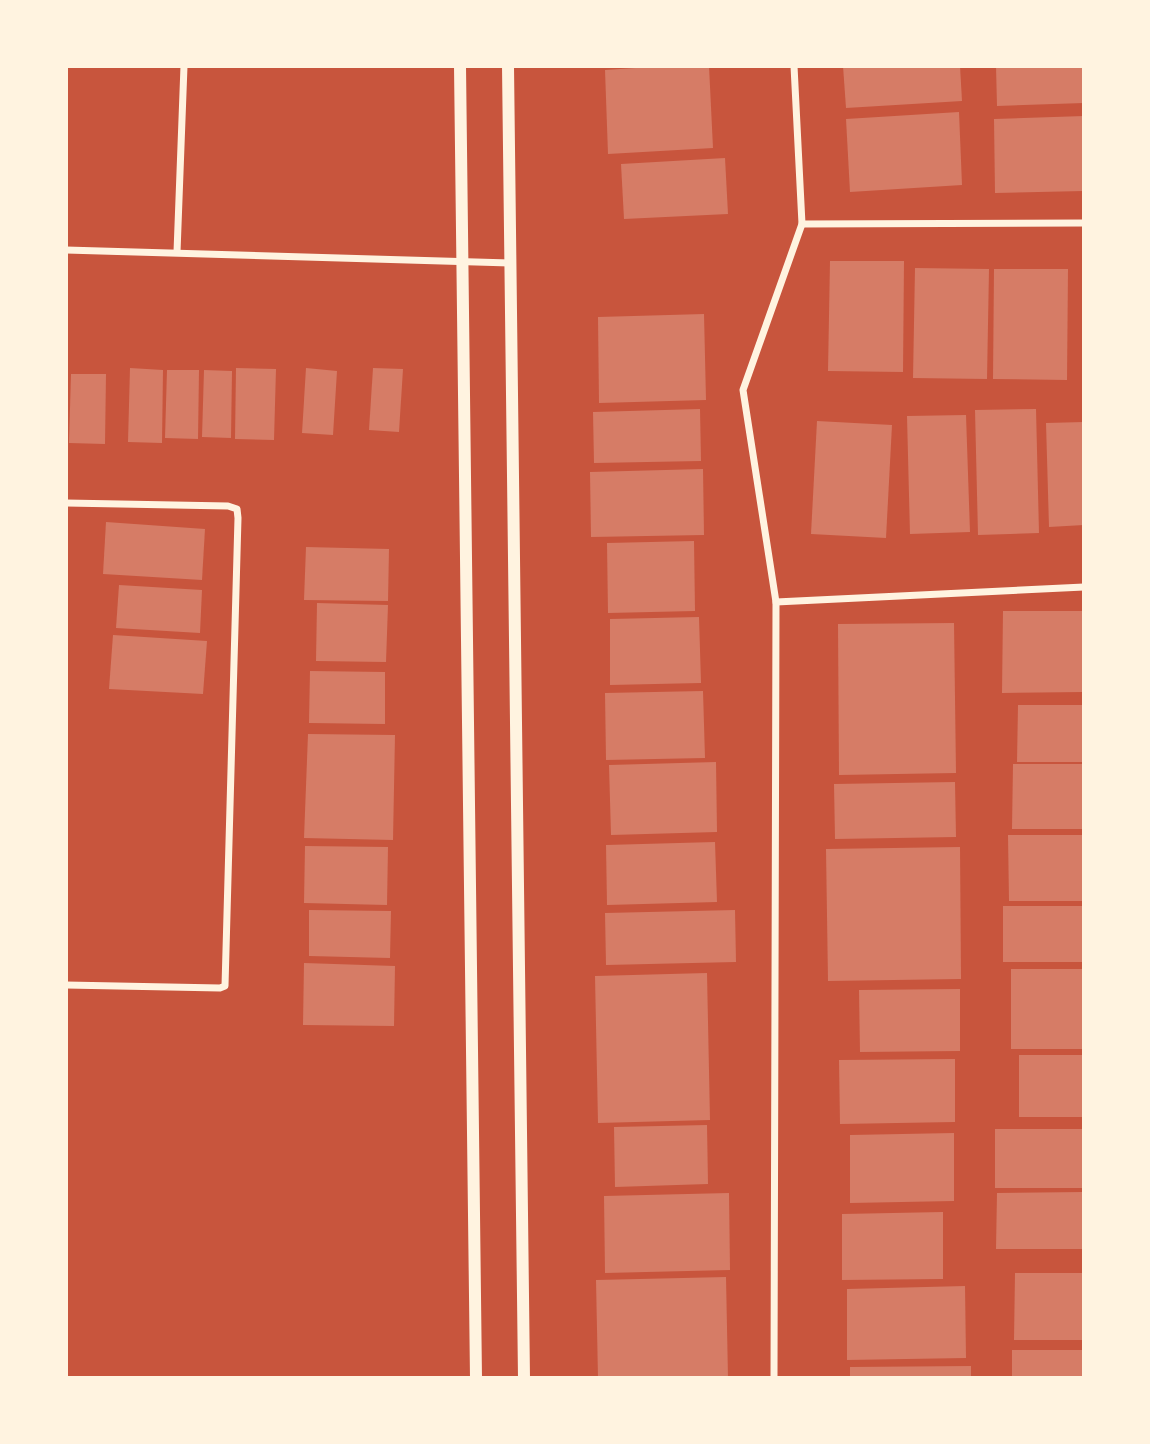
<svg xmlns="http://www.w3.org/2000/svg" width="1150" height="1444" font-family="'Playfair Display',serif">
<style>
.building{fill:#d67c66}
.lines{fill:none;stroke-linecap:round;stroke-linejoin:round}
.minor{stroke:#fff3e0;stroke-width:7}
.tertiary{stroke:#fff3e0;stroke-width:12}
</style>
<rect width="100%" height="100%" fill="#c8553d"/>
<!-- building -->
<g class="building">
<path d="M 666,66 L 709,66 L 713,148 L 608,154 L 605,70 Z"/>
<path d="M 843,66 L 960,66 L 962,101 L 846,108 Z"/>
<path d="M 996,66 L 1084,66 L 1084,103 L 997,106 Z"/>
<path d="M 959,112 L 962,185 L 850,192 L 846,119 Z"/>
<path d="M 1084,116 L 1084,191 L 995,193 L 994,119 Z"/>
<path d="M 725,158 L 728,214 L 624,219 L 621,164 Z"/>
<path d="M 830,261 L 904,261 L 903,372 L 828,371 Z"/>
<path d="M 915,268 L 989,269 L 987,379 L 913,378 Z"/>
<path d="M 994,269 L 1068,269 L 1067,380 L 993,379 Z"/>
<path d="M 704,314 L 706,400 L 599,403 L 598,317 Z"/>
<path d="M 130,368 L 163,370 L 162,443 L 128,442 Z"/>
<path d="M 236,368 L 276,369 L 274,440 L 235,439 Z"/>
<path d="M 306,368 L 337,371 L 333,435 L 302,433 Z"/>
<path d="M 373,368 L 403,369 L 399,432 L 369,430 Z"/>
<path d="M 167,370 L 199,370 L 198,439 L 165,438 Z"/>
<path d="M 204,370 L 232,371 L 231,438 L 202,437 Z"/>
<path d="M 71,374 L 106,374 L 105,444 L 69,443 Z"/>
<path d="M 700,409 L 701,461 L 594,463 L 593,412 Z"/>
<path d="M 1036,409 L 1039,533 L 978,535 L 975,410 Z"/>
<path d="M 966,415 L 970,532 L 910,534 L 907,416 Z"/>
<path d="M 817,421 L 892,425 L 886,538 L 811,534 Z"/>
<path d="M 1084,422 L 1084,525 L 1049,527 L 1046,423 Z"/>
<path d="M 703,469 L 704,535 L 591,537 L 590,472 Z"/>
<path d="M 106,522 L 205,529 L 202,580 L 103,574 Z"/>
<path d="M 694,541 L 695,611 L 608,613 L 607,543 Z"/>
<path d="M 306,547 L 389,549 L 388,601 L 304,600 Z"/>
<path d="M 119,585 L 202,590 L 200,633 L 116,628 Z"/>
<path d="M 317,603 L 388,605 L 386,662 L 316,661 Z"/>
<path d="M 1003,611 L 1084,611 L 1084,692 L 1002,693 Z"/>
<path d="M 699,617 L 701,683 L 610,685 L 610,619 Z"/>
<path d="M 954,623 L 956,773 L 839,775 L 838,624 Z"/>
<path d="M 113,635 L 207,641 L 203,694 L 109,689 Z"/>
<path d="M 310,671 L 385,672 L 385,724 L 309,723 Z"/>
<path d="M 703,691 L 705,758 L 606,760 L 605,693 Z"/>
<path d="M 1018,705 L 1084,705 L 1084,762 L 1017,762 Z"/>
<path d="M 308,734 L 395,735 L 393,840 L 304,838 Z"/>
<path d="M 716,762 L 717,832 L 611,835 L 609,765 Z"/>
<path d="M 1013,764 L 1084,764 L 1084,829 L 1012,829 Z"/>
<path d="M 955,782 L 956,837 L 835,839 L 834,784 Z"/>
<path d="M 1008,835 L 1084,835 L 1084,901 L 1009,901 Z"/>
<path d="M 715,842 L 717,902 L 607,905 L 606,845 Z"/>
<path d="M 305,846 L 388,847 L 387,905 L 304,903 Z"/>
<path d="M 960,847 L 961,979 L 828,981 L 826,849 Z"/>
<rect x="1003" y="906" width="81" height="56"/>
<path d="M 309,910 L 391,911 L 390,958 L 309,956 Z"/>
<path d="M 735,910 L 736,962 L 606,965 L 605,913 Z"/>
<path d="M 304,963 L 395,966 L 394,1026 L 303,1025 Z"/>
<rect x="1011" y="969" width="73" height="80"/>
<path d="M 707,973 L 710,1120 L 598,1123 L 595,976 Z"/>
<path d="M 960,989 L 960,1051 L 860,1052 L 859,990 Z"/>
<rect x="1019" y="1055" width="65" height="62"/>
<path d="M 955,1059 L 955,1122 L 840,1124 L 839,1060 Z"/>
<path d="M 707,1125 L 708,1184 L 615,1187 L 614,1127 Z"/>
<rect x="995" y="1129" width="89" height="59"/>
<path d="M 954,1133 L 954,1201 L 850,1203 L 850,1135 Z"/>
<path d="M 1084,1192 L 1084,1249 L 996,1249 L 997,1193 Z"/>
<path d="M 729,1193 L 730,1270 L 605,1273 L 604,1196 Z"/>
<path d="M 943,1212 L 943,1279 L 842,1280 L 842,1214 Z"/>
<path d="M 1015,1273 L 1084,1273 L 1084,1340 L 1014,1340 Z"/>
<path d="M 726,1277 L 728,1378 L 598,1378 L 596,1280 Z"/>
<path d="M 965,1286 L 966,1358 L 847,1360 L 847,1289 Z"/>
<rect x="1012" y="1350" width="72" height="28"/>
<path d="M 971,1366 L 971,1378 L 850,1378 L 850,1367 Z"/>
</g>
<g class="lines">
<!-- minor -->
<g class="minor">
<path d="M 802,224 L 1084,223"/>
<path d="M 66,250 L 510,263"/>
<path d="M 177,252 L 184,66"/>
<path d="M 66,503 L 228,506 L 237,509 L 238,518 L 225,986 L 220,988 L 66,985"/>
<path d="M 776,602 L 1084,587"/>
<path d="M 774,1378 L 776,602 L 743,390 L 802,224 L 794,66"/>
</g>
<!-- tertiary -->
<g class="tertiary">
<path d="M 460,66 L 476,1378"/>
<path d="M 508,66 L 524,1378"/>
</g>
</g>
<!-- border -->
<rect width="1150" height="1444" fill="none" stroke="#fff3e0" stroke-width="136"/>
</svg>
